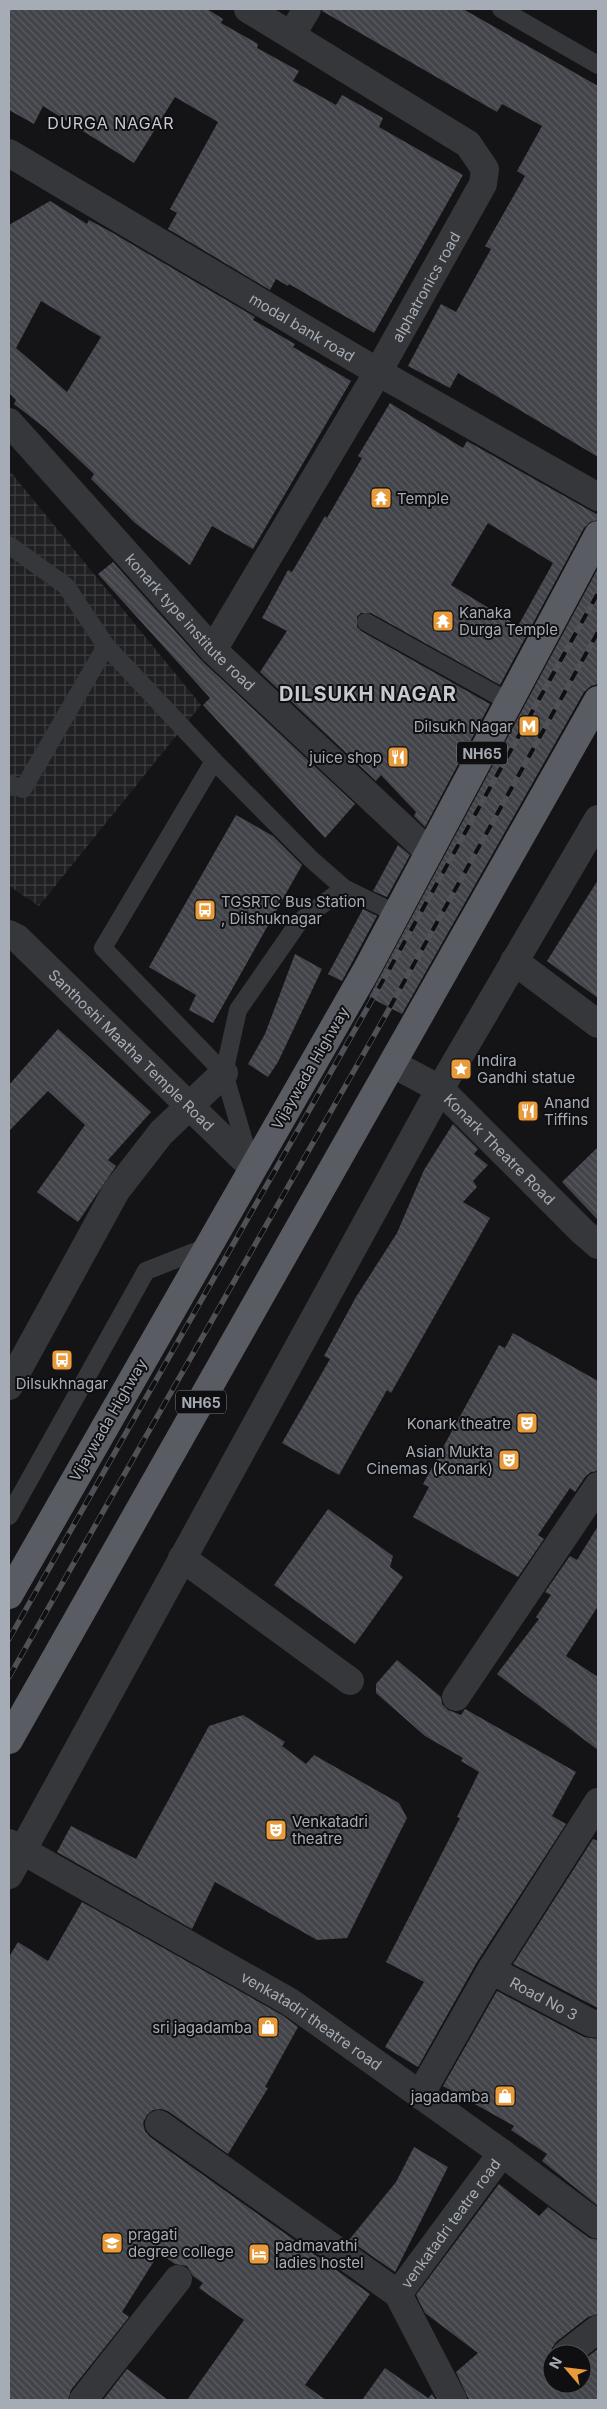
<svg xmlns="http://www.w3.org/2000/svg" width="607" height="2409" font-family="Inter,sans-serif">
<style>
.industrial{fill:url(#industrial-grid)}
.building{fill:url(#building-back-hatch);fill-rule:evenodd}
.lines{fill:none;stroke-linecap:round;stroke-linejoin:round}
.service{stroke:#35373a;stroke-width:18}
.minor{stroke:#35373a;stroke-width:28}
.tertiary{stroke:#35373a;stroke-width:28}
.trunk{stroke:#595c62;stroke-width:28}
.rail-casing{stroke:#4e5155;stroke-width:5.5}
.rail{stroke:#0f0f11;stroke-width:4;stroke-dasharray:11;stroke-linecap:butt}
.labels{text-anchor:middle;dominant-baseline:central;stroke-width:4;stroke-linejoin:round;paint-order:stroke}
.shield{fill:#0f0f11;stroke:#797d84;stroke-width:1}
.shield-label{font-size:14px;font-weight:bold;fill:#a6acb5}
.street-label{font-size:15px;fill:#a6acb5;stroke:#0f0f11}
.poi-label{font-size:15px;fill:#a6acb5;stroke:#0f0f11;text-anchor:start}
.neighbourhood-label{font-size:16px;letter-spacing:1px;fill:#c7cbd1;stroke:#0f0f11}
.district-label{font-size:20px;font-weight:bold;letter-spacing:1px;fill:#c7cbd1;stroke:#0f0f11}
</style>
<defs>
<pattern id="industrial-grid" width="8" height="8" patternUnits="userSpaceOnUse" patternTransform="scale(1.25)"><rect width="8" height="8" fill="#202023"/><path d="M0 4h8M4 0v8" fill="none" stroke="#3d3e41"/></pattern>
<pattern id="building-back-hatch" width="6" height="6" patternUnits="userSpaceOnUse" patternTransform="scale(1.25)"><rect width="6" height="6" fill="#434449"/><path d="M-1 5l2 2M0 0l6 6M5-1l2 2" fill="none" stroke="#5b5c61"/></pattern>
</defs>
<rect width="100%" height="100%" fill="#141416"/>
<!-- industrial -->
<path class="industrial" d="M 9,470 L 201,705 L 39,906 L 9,886 Z"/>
<!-- building -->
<g class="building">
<path d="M 9,9 L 207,9 L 223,19 L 221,23 L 258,44 L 257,48 L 299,71 L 293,81 L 336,105 L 342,95 L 383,118 L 379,127 L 463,175 L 374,333 L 289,284 L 288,286 L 276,279 L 270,290 L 168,229 L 177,213 L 170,209 L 218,122 L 175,97 L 134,163 L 43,106 L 34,124 L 9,110 Z"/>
<path d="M 323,9 L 463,9 L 598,86 L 598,457 L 458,373 L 450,388 L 408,366 L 441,304 L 456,312 L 491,249 L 485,246 L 525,176 L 517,171 L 542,126 L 502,104 L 497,112 L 322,11 Z"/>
<path d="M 50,201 L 87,224 L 89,220 L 113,233 L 255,317 L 253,320 L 295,344 L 293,347 L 351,381 L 253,549 L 212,526 L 190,565 L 135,523 L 91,479 L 94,474 L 45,428 L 14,404 L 16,400 L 9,393 L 9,225 ZM 41,301 L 101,337 L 67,392 L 16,348 Z"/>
<path d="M 390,403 L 463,448 L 467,441 L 598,515 L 598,520 L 590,522 L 584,528 L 500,685 L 371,613 L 361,613 L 357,617 L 357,627 L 361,631 L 490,704 L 425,827 L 414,816 L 416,812 L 381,775 L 376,781 L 260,672 L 287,631 L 262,618 L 288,570 L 292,572 L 325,516 L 327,518 L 362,458 L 358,456 ZM 488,523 L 553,563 L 518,626 L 451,585 Z"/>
<path d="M 113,562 L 202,661 L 355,804 L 325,838 L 203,705 L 210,698 L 98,574 Z"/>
<path d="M 598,568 L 598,684 L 591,686 L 584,692 L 402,1014 L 369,997 Z"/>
<path d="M 236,815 L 273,836 L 302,865 L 213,1023 L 189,1010 L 196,995 L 149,967 Z"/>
<path d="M 398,845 L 410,855 L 387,897 L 373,891 Z"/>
<path d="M 598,880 L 598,998 L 547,961 Z"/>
<path d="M 363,909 L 377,916 L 342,981 L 328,974 Z"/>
<path d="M 295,954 L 322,969 L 278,1062 L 268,1077 L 248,1064 L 265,1034 Z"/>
<path d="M 58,1029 L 151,1112 L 108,1160 L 116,1166 L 78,1222 L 37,1192 L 85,1125 L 48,1091 L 9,1131 L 9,1085 Z"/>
<path d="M 453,1124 L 478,1149 L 474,1154 L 488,1165 L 473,1181 L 477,1187 L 463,1202 L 490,1218 L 391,1393 L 387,1390 L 339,1475 L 282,1443 L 330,1359 L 324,1356 L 356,1297 L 397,1233 L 424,1170 Z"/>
<path d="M 598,1147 L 598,1220 L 562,1182 Z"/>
<path d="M 513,1333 L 598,1381 L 598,1471 L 591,1472 L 585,1477 L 575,1492 L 570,1488 L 538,1535 L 544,1539 L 518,1577 L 413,1517 L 429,1487 L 423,1484 L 499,1345 L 505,1348 Z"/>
<path d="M 328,1509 L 393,1556 L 390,1567 L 403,1577 L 355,1644 L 274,1585 Z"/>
<path d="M 598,1526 L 598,1606 L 566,1656 L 598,1677 L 598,1750 L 497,1674 L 539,1619 L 536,1617 L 551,1595 L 545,1592 L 570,1556 L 577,1560 Z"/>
<path d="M 397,1660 L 441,1697 L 442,1704 L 448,1710 L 461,1715 L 465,1709 L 576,1772 L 552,1816 L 566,1824 L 477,1962 L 418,2067 L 385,2047 L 424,1982 L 386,1962 L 460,1818 L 457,1817 L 479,1772 L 461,1761 L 463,1758 L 425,1736 L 376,1693 L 376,1684 Z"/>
<path d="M 243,1715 L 285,1742 L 282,1746 L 306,1764 L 314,1755 L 399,1803 L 407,1818 L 347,1938 L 317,1940 L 215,1882 L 192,1929 L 57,1852 L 71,1826 L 136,1859 L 209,1726 Z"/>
<path d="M 593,1839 L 598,1841 L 598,2008 L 513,1964 Z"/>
<path d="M 82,1902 L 282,2015 L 298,2027 L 265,2087 L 268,2088 L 228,2154 L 168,2111 L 161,2109 L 153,2110 L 147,2115 L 143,2123 L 145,2131 L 150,2137 L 370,2294 L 305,2385 L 326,2400 L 187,2400 L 244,2320 L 199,2288 L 203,2283 L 193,2276 L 187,2266 L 175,2264 L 159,2253 L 122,2312 L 129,2317 L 71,2390 L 68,2400 L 9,2400 L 9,1957 L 18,1942 L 48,1961 Z"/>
<path d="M 497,1991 L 584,2037 L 598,2039 L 598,2206 L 542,2161 L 547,2154 L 511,2130 L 514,2126 L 443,2086 Z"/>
<path d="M 414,2147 L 448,2167 L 395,2272 L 349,2240 L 396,2182 Z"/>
<path d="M 499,2184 L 539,2216 L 548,2207 L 589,2238 L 598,2240 L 598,2314 L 588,2317 L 556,2342 L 552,2348 L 551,2356 L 552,2384 L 582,2384 L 582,2361 L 598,2349 L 598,2400 L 469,2400 L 456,2372 L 478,2353 L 425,2313 L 416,2295 Z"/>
<path d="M 385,2368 L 428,2398 L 432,2394 L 436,2400 L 362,2400 Z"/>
<path d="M 127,2369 L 168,2400 L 103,2400 Z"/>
</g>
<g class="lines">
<!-- service -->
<g class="service">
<path d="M 501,9 L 598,65"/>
<path d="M 9,545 L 66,586 L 106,646 L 214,761"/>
<path d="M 366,622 L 509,702"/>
<path d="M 9,784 L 23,789 L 106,646"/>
<path d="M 224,1073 L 103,948 L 214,761 L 312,860 L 344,888"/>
<path d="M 250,1162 L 224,1073 L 238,1010 L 299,922 L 344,888 L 395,913"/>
<path d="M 9,1516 L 146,1271 L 207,1247"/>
</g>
<!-- minor -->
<g class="minor">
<path d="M 292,34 L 307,9"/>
<path id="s1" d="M 9,153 L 378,372 L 598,497"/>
<path id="s2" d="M 9,422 L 213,650 L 429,852"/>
<path id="s3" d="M 213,650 L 378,372 L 483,184 L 485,169 L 468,144 L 248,9"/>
<path id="s4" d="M 9,934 L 17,938 L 252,1167"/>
<path d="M 514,961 L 598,1024"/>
<path d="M 9,1386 L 116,1191 L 161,1133 L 224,1073"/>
<path d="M 182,1558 L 350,1681"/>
<path d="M 456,1697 L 598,1486"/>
<path id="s5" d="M 9,1843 L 290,2002 L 502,2153 L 598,2225"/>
<path d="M 9,1875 L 440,1089 L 598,819"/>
<path id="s6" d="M 491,1970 L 591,2023 L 598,2024"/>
<path d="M 420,2095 L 491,1970 L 598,1802"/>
<path d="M 159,2124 L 398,2294 L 453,2400"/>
<path id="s7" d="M 398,2294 L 502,2153"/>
<path d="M 566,2354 L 598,2329"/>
<path d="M 83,2400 L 178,2279"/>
</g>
<!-- tertiary -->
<path class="tertiary" id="s8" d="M 393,1064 L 440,1089 L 583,1232 L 598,1245"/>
<!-- trunk -->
<g class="trunk">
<path d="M 9,1595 L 366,971 L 598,535"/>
<path d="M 9,1740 L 598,700"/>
</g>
<!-- rail casing -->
<g class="rail-casing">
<g id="rail">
<path d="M 9,1639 L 390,968 L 598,593"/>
<path d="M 9,1677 L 384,1018 L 598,632"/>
</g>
</g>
<!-- rail -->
<use href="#rail" class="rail"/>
</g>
<!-- icons -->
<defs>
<g id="temple-square" transform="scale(1.125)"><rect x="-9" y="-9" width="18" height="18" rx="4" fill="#e89b3a" stroke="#0f0f11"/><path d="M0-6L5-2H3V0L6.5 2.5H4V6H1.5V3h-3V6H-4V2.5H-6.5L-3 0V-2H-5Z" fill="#fff"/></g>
<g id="metro-square" transform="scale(1.125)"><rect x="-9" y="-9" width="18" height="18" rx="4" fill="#e89b3a" stroke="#0f0f11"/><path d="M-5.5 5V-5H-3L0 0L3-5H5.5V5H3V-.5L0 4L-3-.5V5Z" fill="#fff"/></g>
<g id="restaurant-square" transform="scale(1.125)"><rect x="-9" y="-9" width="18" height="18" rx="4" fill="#e89b3a" stroke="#0f0f11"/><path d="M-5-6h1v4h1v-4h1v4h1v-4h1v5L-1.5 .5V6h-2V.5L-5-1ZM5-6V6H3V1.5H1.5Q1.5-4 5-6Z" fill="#fff"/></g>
<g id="bus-square" transform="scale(1.125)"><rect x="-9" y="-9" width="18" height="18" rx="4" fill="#e89b3a" stroke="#0f0f11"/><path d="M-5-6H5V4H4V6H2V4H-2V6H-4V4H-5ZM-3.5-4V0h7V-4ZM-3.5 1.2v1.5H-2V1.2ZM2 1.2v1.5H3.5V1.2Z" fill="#fff"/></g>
<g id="sight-square" transform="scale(1.125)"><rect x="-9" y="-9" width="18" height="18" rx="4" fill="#e89b3a" stroke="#0f0f11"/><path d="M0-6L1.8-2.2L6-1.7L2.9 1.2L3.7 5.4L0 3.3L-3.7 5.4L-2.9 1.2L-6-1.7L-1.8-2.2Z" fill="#fff"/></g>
<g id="theatre-square" transform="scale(1.125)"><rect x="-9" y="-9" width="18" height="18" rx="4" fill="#e89b3a" stroke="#0f0f11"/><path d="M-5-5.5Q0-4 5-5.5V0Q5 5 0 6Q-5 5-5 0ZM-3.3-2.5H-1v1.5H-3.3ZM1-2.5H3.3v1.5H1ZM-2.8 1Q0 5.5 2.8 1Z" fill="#fff"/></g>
<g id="shop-square" transform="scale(1.125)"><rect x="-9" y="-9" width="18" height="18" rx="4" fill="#e89b3a" stroke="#0f0f11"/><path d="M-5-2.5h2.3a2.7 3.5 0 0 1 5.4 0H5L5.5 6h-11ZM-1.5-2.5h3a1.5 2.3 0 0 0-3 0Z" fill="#fff"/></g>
<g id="university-square" transform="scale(1.125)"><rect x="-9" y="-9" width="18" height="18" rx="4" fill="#e89b3a" stroke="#0f0f11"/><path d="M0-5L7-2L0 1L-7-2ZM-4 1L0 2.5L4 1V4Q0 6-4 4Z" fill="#fff"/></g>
<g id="hotel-square" transform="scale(1.125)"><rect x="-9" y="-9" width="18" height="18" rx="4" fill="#e89b3a" stroke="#0f0f11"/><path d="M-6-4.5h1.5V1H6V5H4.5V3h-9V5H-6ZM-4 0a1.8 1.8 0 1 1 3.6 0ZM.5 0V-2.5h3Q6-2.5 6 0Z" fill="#fff"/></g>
</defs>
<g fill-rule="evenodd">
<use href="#temple-square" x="381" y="498"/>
<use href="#temple-square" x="443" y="621"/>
<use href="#metro-square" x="529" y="726"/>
<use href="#restaurant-square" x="398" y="757"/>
<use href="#bus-square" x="205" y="910"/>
<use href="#sight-square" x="461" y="1069"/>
<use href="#restaurant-square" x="528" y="1111"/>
<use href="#bus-square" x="62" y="1360"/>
<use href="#theatre-square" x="527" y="1423"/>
<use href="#theatre-square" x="509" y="1460"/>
<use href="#theatre-square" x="276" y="1830"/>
<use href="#shop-square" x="268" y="2027"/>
<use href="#shop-square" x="505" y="2096"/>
<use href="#university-square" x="112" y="2243"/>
<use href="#hotel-square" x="259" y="2254"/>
</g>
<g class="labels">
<!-- shield labels -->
<g class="shield">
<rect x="457" y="741.5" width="50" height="23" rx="4"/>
<rect x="176" y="1390.5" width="50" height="23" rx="4"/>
</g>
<g class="shield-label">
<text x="482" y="753">NH65</text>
<text x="201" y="1402">NH65</text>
</g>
<!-- street labels -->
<g class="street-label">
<text stroke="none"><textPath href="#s3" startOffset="421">alphatronics road</textPath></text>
<text stroke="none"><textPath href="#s1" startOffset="341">modal bank road</textPath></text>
<text stroke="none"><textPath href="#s2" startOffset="270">konark type institute road</textPath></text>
<text stroke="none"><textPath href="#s4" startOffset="169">Santhoshi Maatha Temple Road</textPath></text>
<text transform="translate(310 1068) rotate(-60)">Vijaywada Highway</text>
<text stroke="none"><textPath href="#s8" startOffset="138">Konark Theatre Road</textPath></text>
<text transform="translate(108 1420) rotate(-60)">Vijaywada Highway</text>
<text stroke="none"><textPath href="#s6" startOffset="60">Road No 3</textPath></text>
<text stroke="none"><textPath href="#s5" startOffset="351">venkatadri theatre road</textPath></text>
<text stroke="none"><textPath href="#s7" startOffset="88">venkatadri teatre road</textPath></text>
</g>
<!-- poi labels -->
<g class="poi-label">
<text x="397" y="498">Temple</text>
<text x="459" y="612">Kanaka<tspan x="459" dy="17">Durga Temple</tspan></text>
<text x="513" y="726" text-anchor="end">Dilsukh Nagar</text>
<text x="382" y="757" text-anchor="end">juice shop</text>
<text x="221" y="901">TGSRTC Bus Station<tspan x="221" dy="17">, Dilshuknagar</tspan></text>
<text x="477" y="1060">Indira<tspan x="477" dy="17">Gandhi statue</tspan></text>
<text x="544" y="1102">Anand<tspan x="544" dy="17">Tiffins</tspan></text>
<text x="62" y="1383" text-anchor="middle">Dilsukhnagar</text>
<text x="511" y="1423" text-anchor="end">Konark theatre</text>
<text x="493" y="1451" text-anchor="end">Asian Mukta<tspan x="493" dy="17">Cinemas (Konark)</tspan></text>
<text x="292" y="1821">Venkatadri<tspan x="292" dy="17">theatre</tspan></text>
<text x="252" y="2027" text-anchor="end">sri jagadamba</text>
<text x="489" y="2096" text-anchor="end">jagadamba</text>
<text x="128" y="2234">pragati<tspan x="128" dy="17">degree college</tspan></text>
<text x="275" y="2245">padmavathi<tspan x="275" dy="17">ladies hostel</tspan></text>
</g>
<!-- neighbourhood labels -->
<g class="neighbourhood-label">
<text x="111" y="123">DURGA NAGAR</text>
</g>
<!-- district labels -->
<g class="district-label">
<text x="368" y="694">DILSUKH NAGAR</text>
</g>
</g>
<!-- border -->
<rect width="607" height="2409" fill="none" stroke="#a6acb5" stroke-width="20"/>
<!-- north arrow -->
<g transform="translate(567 2369) rotate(298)"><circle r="24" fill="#0f0f11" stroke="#4b4e53"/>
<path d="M0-4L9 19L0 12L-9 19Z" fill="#e89b3a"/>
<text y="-8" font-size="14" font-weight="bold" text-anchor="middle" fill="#a6acb5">N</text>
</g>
</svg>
